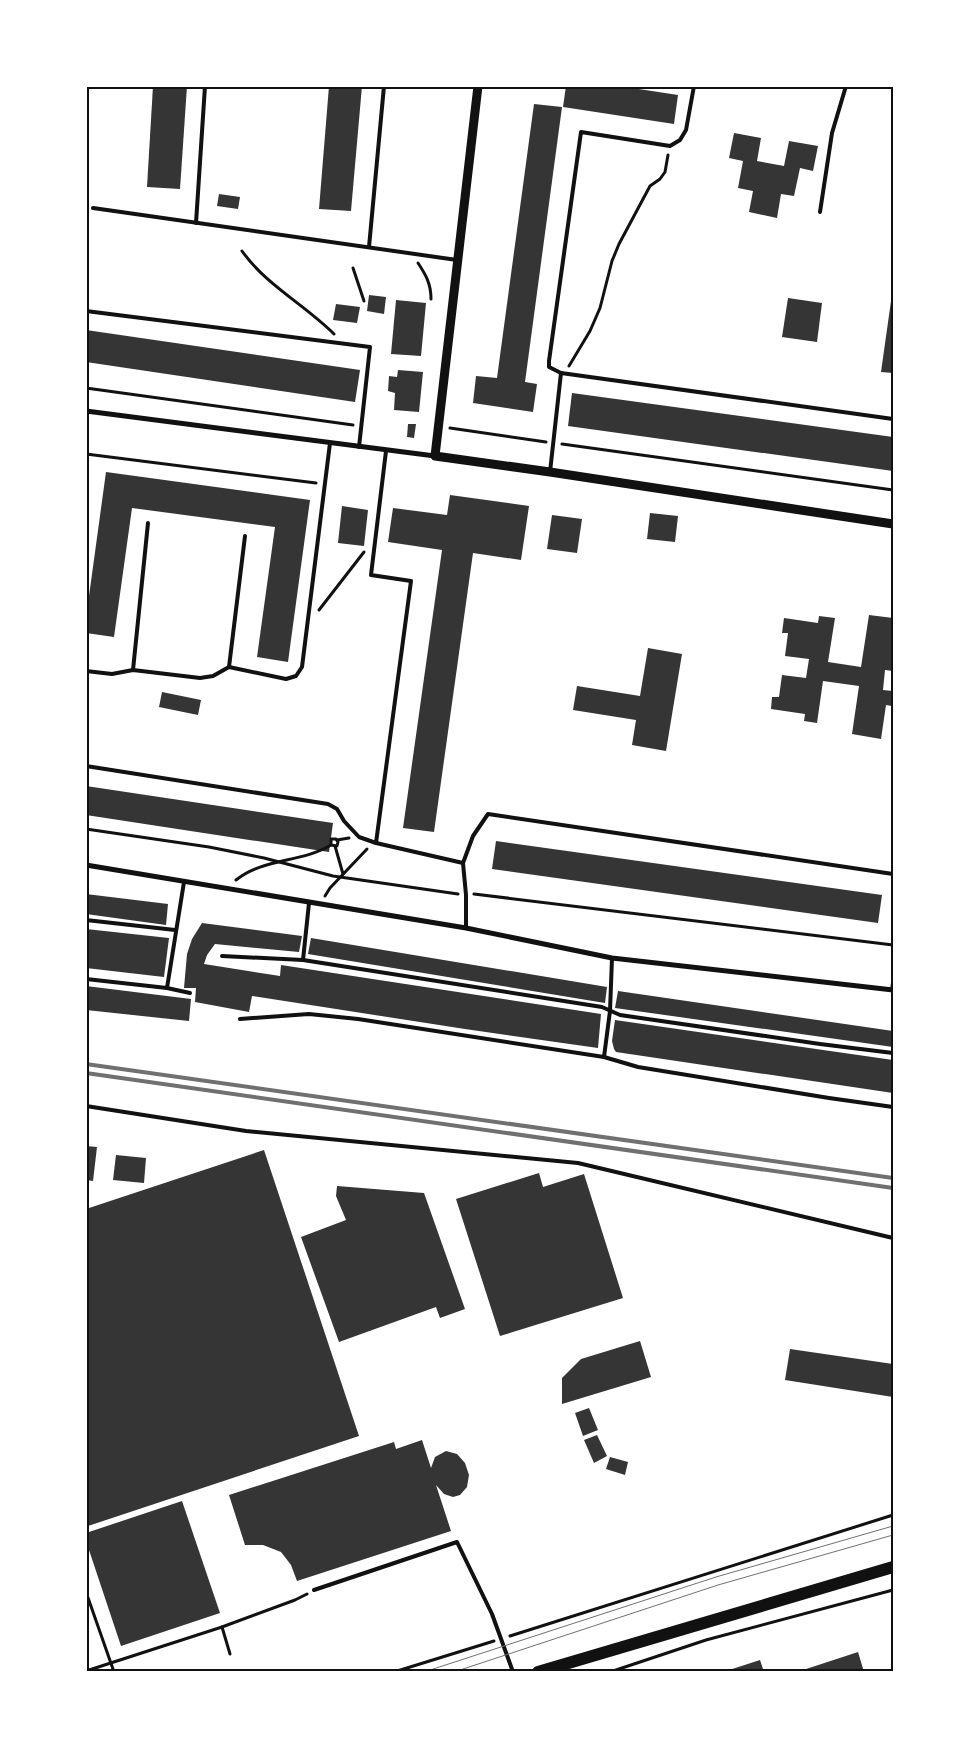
<svg xmlns="http://www.w3.org/2000/svg" width="979" height="1758" font-family="Montserrat,sans-serif">
<style>
.building{fill:#353535}
.lines{fill:none;stroke-linecap:round;stroke-linejoin:round}
.path{stroke:#111;stroke-width:3}
.service{stroke:#111;stroke-width:4}
.minor{stroke:#111;stroke-width:5}
.tertiary{stroke:#111;stroke-width:9}
.primary{stroke:#111;stroke-width:12}
.tram{stroke:#707070;stroke-width:1}
.rail{stroke:#707070;stroke-width:4}
.neatline{fill:none;stroke:#111;stroke-width:2}
</style>
<rect width="100%" height="100%" fill="#fff"/>
<!-- building -->
<g class="building">
<path d="M 153,86 L 187,86 L 180,189 L 147,187 Z"/>
<path d="M 329,86 L 362,86 L 351,211 L 319,209 Z"/>
<path d="M 566,86 L 619,86 L 678,95 L 674,124 L 563,107 Z"/>
<path d="M 534,104 L 562,107 L 525,382 L 537,384 L 533,412 L 473,403 L 476,376 L 497,378 Z"/>
<path d="M 734,133 L 761,138 L 757,161 L 784,166 L 789,141 L 818,146 L 813,171 L 800,168 L 794,196 L 781,194 L 777,218 L 749,212 L 753,191 L 738,188 L 743,161 L 729,158 Z"/>
<path d="M 219,194 L 240,197 L 238,209 L 217,206 Z"/>
<path d="M 892,294 L 893,294 L 893,373 L 881,372 Z"/>
<path d="M 369,295 L 386,297 L 384,314 L 367,311 Z"/>
<path d="M 788,298 L 822,303 L 817,342 L 782,337 Z"/>
<path d="M 396,300 L 426,303 L 421,356 L 391,354 Z"/>
<path d="M 336,304 L 360,307 L 357,323 L 333,320 Z"/>
<path d="M 86,330 L 360,370 L 355,402 L 86,362 Z"/>
<path d="M 398,370 L 423,372 L 419,412 L 394,410 L 395,393 L 388,391 L 389,376 L 397,377 Z"/>
<path d="M 572,393 L 893,437 L 893,471 L 568,426 Z"/>
<path d="M 408,424 L 416,424 L 414,438 L 407,437 Z"/>
<path d="M 106,472 L 310,500 L 288,662 L 257,657 L 275,527 L 132,508 L 114,637 L 86,633 L 86,618 Z"/>
<path d="M 450,495 L 529,506 L 521,560 L 473,553 L 434,832 L 403,828 L 442,550 L 388,542 L 393,508 L 447,515 Z"/>
<path d="M 342,506 L 368,510 L 364,546 L 338,543 Z"/>
<path d="M 650,513 L 678,516 L 675,542 L 647,539 Z"/>
<path d="M 552,515 L 582,519 L 577,553 L 547,549 Z"/>
<path d="M 869,615 L 893,618 L 893,671 L 885,670 L 883,690 L 893,691 L 893,704 L 892,706 L 886,705 L 881,739 L 852,734 L 859,686 L 823,681 L 817,723 L 804,721 L 805,714 L 771,709 L 772,697 L 779,697 L 782,675 L 806,678 L 809,659 L 785,656 L 788,633 L 782,633 L 784,618 L 818,623 L 819,616 L 835,618 L 828,662 L 861,667 Z"/>
<path d="M 648,648 L 682,654 L 666,751 L 632,745 L 636,720 L 573,710 L 577,686 L 640,696 Z"/>
<path d="M 162,692 L 201,700 L 198,715 L 159,707 Z"/>
<path d="M 86,786 L 333,823 L 329,852 L 86,815 Z"/>
<path d="M 496,841 L 882,895 L 878,923 L 492,869 Z"/>
<path d="M 86,894 L 168,904 L 166,925 L 86,914 Z"/>
<path d="M 202,923 L 302,936 L 299,952 L 215,944 L 207,955 L 204,964 L 280,976 L 281,965 L 601,1014 L 598,1048 L 465,1029 L 252,996 L 249,1012 L 195,1002 L 196,988 L 184,988 L 187,954 L 192,939 Z"/>
<path d="M 86,929 L 169,938 L 164,977 L 86,968 Z"/>
<path d="M 311,938 L 607,987 L 605,1003 L 308,954 Z"/>
<path d="M 86,986 L 191,999 L 189,1021 L 86,1010 Z"/>
<path d="M 618,991 L 893,1031 L 893,1047 L 615,1008 Z"/>
<path d="M 615,1020 L 893,1060 L 893,1093 L 616,1052 L 614,1049 L 612,1041 Z"/>
<path d="M 86,1146 L 97,1147 L 93,1181 L 86,1180 Z"/>
<path d="M 264,1150 L 359,1436 L 88,1526 L 86,1520 L 86,1209 Z"/>
<path d="M 116,1155 L 146,1158 L 144,1183 L 113,1180 Z"/>
<path d="M 539,1173 L 543,1187 L 584,1174 L 623,1298 L 500,1336 L 456,1199 Z"/>
<path d="M 337,1186 L 424,1193 L 465,1309 L 440,1318 L 436,1307 L 339,1342 L 301,1237 L 346,1220 L 336,1196 Z"/>
<path d="M 640,1341 L 651,1377 L 562,1404 L 562,1378 L 581,1359 Z"/>
<path d="M 790,1349 L 893,1364 L 893,1397 L 785,1380 Z"/>
<path d="M 589,1408 L 598,1430 L 583,1436 L 575,1413 Z"/>
<path d="M 597,1435 L 607,1456 L 594,1463 L 584,1440 Z"/>
<path d="M 422,1440 L 431,1468 L 435,1457 L 446,1451 L 457,1454 L 465,1463 L 469,1475 L 467,1487 L 460,1495 L 453,1497 L 444,1494 L 436,1485 L 451,1531 L 297,1581 L 291,1565 L 281,1552 L 263,1545 L 245,1545 L 229,1495 L 394,1442 L 396,1449 Z"/>
<path d="M 610,1457 L 628,1462 L 625,1475 L 606,1469 Z"/>
<path d="M 182,1501 L 220,1613 L 121,1646 L 86,1541 L 86,1533 Z"/>
<path d="M 858,1652 L 864,1672 L 800,1672 L 800,1671 Z"/>
<path d="M 760,1660 L 764,1672 L 726,1672 L 726,1671 Z"/>
</g>
<g class="lines">
<!-- path -->
<g class="path">
<path d="M 242,251 C 266,285 305,305 334,334"/>
<path d="M 418,263 C 426,275 431,284 431,299"/>
<path d="M 353,268 L 364,301"/>
<path d="M 569,366 L 590,331 L 600,308 L 612,261 L 619,244 L 650,186 L 660,179 L 665,172 L 668,155"/>
<path d="M 86,388 L 353,425"/>
<path d="M 450,428 L 546,442"/>
<path d="M 562,444 L 893,490"/>
<path d="M 86,454 L 316,483"/>
<path d="M 319,610 L 364,552"/>
<path d="M 86,829 L 209,847 L 264,858 L 333,876 L 458,894"/>
<path d="M 337,840 L 349,838"/>
<path d="M 335,846 L 343,874"/>
<path d="M 236,880 C 263,858 301,863 331,845 L 337,846 L 338,842 L 336,839 L 331,839 L 331,845"/>
<path d="M 474,894 L 893,945"/>
<path d="M 325,896 L 330,888 L 367,849"/>
<path d="M 86,1592 L 114,1672"/>
<path d="M 222,1627 L 230,1654"/>
<path d="M 510,1636 L 893,1515"/>
<path d="M 86,1671 L 222,1627 L 295,1600 L 307,1594"/>
<path d="M 394,1672 L 494,1641"/>
<path d="M 610,1672 L 706,1640 L 893,1590"/>
</g>
<!-- service -->
<g class="service">
<path d="M 93,208 L 457,260"/>
<path d="M 820,212 L 832,133 L 846,86"/>
<path d="M 196,223 L 205,86"/>
<path d="M 369,247 L 384,86"/>
<path d="M 86,311 L 370,347 L 359,447"/>
<path d="M 561,373 L 893,419"/>
<path d="M 550,472 L 561,373 L 549,367 L 549,361 L 581,132 L 670,146 L 680,140 L 686,130 L 694,86"/>
<path d="M 229,667 L 245,536"/>
<path d="M 133,670 L 148,523"/>
<path d="M 86,671 L 112,674 L 133,670 L 200,678 L 213,676 L 229,667 L 286,679 L 296,676 L 302,667 L 330,443"/>
<path d="M 86,766 L 328,804 L 337,809 L 344,821 L 359,837 L 376,843 L 463,863"/>
<path d="M 376,843 L 411,581 L 371,575 L 386,451"/>
<path d="M 86,920 L 175,930"/>
<path d="M 466,928 L 466,895 L 463,863 L 473,836 L 488,814 L 893,874"/>
<path d="M 222,956 L 303,960 L 309,903"/>
<path d="M 303,960 L 602,1007 L 620,1015 L 820,1044 L 893,1053"/>
<path d="M 86,979 L 167,988 L 184,882"/>
<path d="M 167,988 L 190,993"/>
<path d="M 892,990 L 893,983"/>
<path d="M 240,1019 L 309,1014 L 358,1019 L 604,1057 L 638,1067 L 829,1098 L 893,1107"/>
<path d="M 604,1057 L 610,1011 L 612,958"/>
<path d="M 86,1106 L 246,1131 L 578,1163 L 893,1238"/>
<path d="M 314,1590 L 457,1542 L 492,1614 L 513,1672"/>
</g>
<!-- minor -->
<g class="minor">
<path d="M 86,411 L 435,456"/>
<path d="M 86,865 L 466,928 L 612,958 L 893,990"/>
</g>
<!-- tertiary -->
<path class="tertiary" d="M 478,86 L 435,456 L 550,472 L 893,524"/>
<!-- primary -->
<path class="primary" d="M 538,1672 L 893,1567"/>
<!-- tram -->
<g class="tram">
<path d="M 424,1672 L 716,1577 L 893,1526"/>
<path d="M 454,1672 L 718,1585 L 893,1535"/>
</g>
<!-- rail -->
<g class="rail">
<path d="M 86,1064 L 893,1178"/>
<path d="M 86,1073 L 893,1188"/>
</g>
</g>
<!-- border -->
<rect width="979" height="1758" fill="none" stroke="#ffffff" stroke-width="175"/>
<rect x="88" y="88" width="804" height="1582" class="neatline"/>
</svg>
